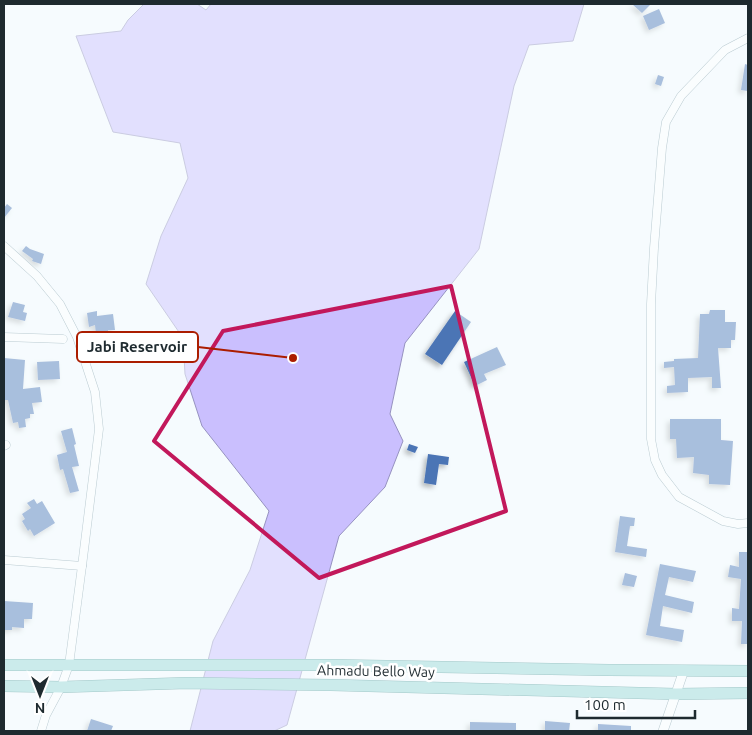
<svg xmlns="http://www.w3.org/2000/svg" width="752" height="735" font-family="Ubuntu,sans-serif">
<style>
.water{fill:#cabffe;stroke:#9692c0}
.building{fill:#4c74b5;filter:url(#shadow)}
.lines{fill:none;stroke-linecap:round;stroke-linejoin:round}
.minor-casing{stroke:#74919e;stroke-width:9}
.tertiary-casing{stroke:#74919e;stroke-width:10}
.primary-casing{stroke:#3f8a89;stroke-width:12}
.minor{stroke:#fff;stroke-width:8}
.tertiary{stroke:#fff;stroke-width:9}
.primary{stroke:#97d7d6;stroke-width:11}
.marked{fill:none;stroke:#c2185b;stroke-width:4;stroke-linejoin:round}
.labels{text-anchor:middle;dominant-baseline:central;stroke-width:5;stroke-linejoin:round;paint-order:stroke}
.street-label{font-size:14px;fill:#1e2a2f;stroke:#fff}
.leader{fill:none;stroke:#ab1d00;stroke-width:2}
.callout-dot{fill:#ab1d00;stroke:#fff;stroke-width:2}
.callout{fill:#fff;stroke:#ab1d00;stroke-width:2}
.callout-label{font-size:15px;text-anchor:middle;font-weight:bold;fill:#1e2a2f}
</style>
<defs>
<filter id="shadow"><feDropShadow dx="-3" dy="3" stdDeviation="2.5" flood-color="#0004"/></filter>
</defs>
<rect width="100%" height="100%" fill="#f5fbfe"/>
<!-- water -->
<path class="water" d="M 144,4 L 197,4 L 206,10 L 211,4 L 584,4 L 573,41 L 529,45 L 514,86 L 479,249 L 405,343 L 390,414 L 403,441 L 385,487 L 339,536 L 287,725 L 274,731 L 190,731 L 213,641 L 250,570 L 269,511 L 202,426 L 185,374 L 183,338 L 146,284 L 161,236 L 188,178 L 180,143 L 113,132 L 76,36 L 121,31 L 128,20 Z"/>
<!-- building -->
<g class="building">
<path d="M 632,4 L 651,4 L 642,13 Z"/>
<path d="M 659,9 L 665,23 L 649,30 L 643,16 Z"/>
<path d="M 745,64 L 748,65 L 748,91 L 741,90 Z"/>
<path d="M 658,75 L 664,77 L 661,86 L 655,84 Z"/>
<path d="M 7,204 L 12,208 L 4,218 L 4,208 Z"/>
<path d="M 26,246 L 30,249 L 44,254 L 41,264 L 32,261 L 33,259 L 22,251 Z"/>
<path d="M 13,302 L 25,305 L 23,312 L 27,313 L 25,321 L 8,317 Z"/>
<path d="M 710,310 L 725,310 L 725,322 L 736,322 L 735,340 L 731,340 L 731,348 L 718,348 L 721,388 L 712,388 L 712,377 L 688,378 L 688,392 L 667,393 L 667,386 L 675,385 L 674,367 L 664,368 L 664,362 L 674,361 L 674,359 L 698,358 L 700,314 L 709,314 Z"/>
<path d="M 97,311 L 97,316 L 113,314 L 115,330 L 108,330 L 109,342 L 97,343 L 95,325 L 89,327 L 87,313 Z"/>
<path d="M 455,311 L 471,322 L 442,365 L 425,354 Z"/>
<path d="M 497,347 L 506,365 L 484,374 L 487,380 L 475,386 L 464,362 Z"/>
<path d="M 4,358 L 25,360 L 23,389 L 40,387 L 42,402 L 32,403 L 34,414 L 30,414 L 30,418 L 25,419 L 26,427 L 19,428 L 18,422 L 13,423 L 8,400 L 5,400 Z"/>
<path d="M 59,361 L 60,379 L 38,380 L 37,362 Z"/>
<path d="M 670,419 L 721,419 L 721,440 L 733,441 L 730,485 L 709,484 L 709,475 L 693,473 L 694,457 L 677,458 L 676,439 L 670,439 Z"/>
<path d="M 72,428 L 76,444 L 74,445 L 79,466 L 72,467 L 79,491 L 70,493 L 63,469 L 60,470 L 57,455 L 67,452 L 61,431 Z"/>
<path d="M 409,444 L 418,447 L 415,453 L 407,450 Z"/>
<path d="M 428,454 L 449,457 L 448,465 L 439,464 L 436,485 L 424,483 Z"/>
<path d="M 34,499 L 37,504 L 42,501 L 55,523 L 34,536 L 30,529 L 28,531 L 22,521 L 25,519 L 22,514 L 31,508 L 27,503 Z"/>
<path d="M 620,516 L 635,518 L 634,526 L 630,526 L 627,546 L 647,549 L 646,557 L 615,552 Z"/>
<path d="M 739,552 L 748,552 L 748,644 L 741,644 L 742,621 L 732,621 L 732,608 L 739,609 L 741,579 L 728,577 L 730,565 L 739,567 Z"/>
<path d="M 660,564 L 696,571 L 693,582 L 669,577 L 665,595 L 694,602 L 692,613 L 663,606 L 660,626 L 684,630 L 682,642 L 646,635 Z"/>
<path d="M 625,573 L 637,576 L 634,587 L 622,585 Z"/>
<path d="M 4,601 L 33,603 L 32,619 L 24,619 L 24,628 L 12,627 L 12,630 L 4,630 Z"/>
<path d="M 91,719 L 113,726 L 111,731 L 87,731 Z"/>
<path d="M 545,721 L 570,723 L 569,731 L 545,731 Z"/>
<path d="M 470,722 L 516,723 L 516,731 L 470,731 Z"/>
<path d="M 598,724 L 631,726 L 631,731 L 598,731 Z"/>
</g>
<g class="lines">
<!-- minor casing -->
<g class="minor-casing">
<g id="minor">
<path d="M 748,38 L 725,50 L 681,96 L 666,122 L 662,148 L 654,248 L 651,304 L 651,439 L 655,460 L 662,475 L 679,497 L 723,521 L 738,524 L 748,523"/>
<path d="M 4,246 L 37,276 L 60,304 L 77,337 L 95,392 L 99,429 L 82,566"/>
<path d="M 4,337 L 63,339"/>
<path d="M 4,446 L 6,445"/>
<path d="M 4,560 L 82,566 L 69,665 L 61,687 L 46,715 L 41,731"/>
</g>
</g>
<!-- tertiary casing -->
<g class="tertiary-casing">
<path id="tertiary" d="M 663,731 L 684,670"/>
</g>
<!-- primary casing -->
<g class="primary-casing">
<g id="primary">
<path d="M 4,665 L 331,665 L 609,670 L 748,671"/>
<path d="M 4,686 L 61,687 L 187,683 L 331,685 L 676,694 L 748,693"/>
</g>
</g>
<!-- minor -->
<use href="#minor" class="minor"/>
<!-- tertiary -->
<use href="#tertiary" class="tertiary"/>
<!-- primary -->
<use href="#primary" class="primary"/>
</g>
<!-- marked area -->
<path d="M0 0H752V735H0ZM 451,286 L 506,511 L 319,578 L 154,441 L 223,331 Z" fill="#f5fbfe" fill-opacity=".55" fill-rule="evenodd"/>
<path class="marked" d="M 451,286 L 506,511 L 319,578 L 154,441 L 223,331 Z"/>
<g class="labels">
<!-- street labels -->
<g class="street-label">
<text transform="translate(376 671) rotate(1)">Ahmadu Bello Way</text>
</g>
</g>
<!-- callouts -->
<path class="leader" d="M293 358L198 347"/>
<circle class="callout-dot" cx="293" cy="358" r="5"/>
<rect class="callout" x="77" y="332" width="121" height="30" rx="5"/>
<g class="callout-label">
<text x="137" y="352">Jabi Reservoir</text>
</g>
<!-- border -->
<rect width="752" height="735" fill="none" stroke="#1e2a2f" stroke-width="10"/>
<!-- north arrow -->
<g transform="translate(40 695) rotate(180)" stroke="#ffffff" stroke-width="4" paint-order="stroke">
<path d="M0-4L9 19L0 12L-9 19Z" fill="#1e2a2f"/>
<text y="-8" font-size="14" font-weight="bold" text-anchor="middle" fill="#1e2a2f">N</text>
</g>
<!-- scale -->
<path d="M577 710v8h118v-8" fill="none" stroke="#1e2a2f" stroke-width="2.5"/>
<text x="584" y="710" font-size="15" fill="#1e2a2f" stroke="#ffffff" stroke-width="4" paint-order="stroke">100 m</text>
</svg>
